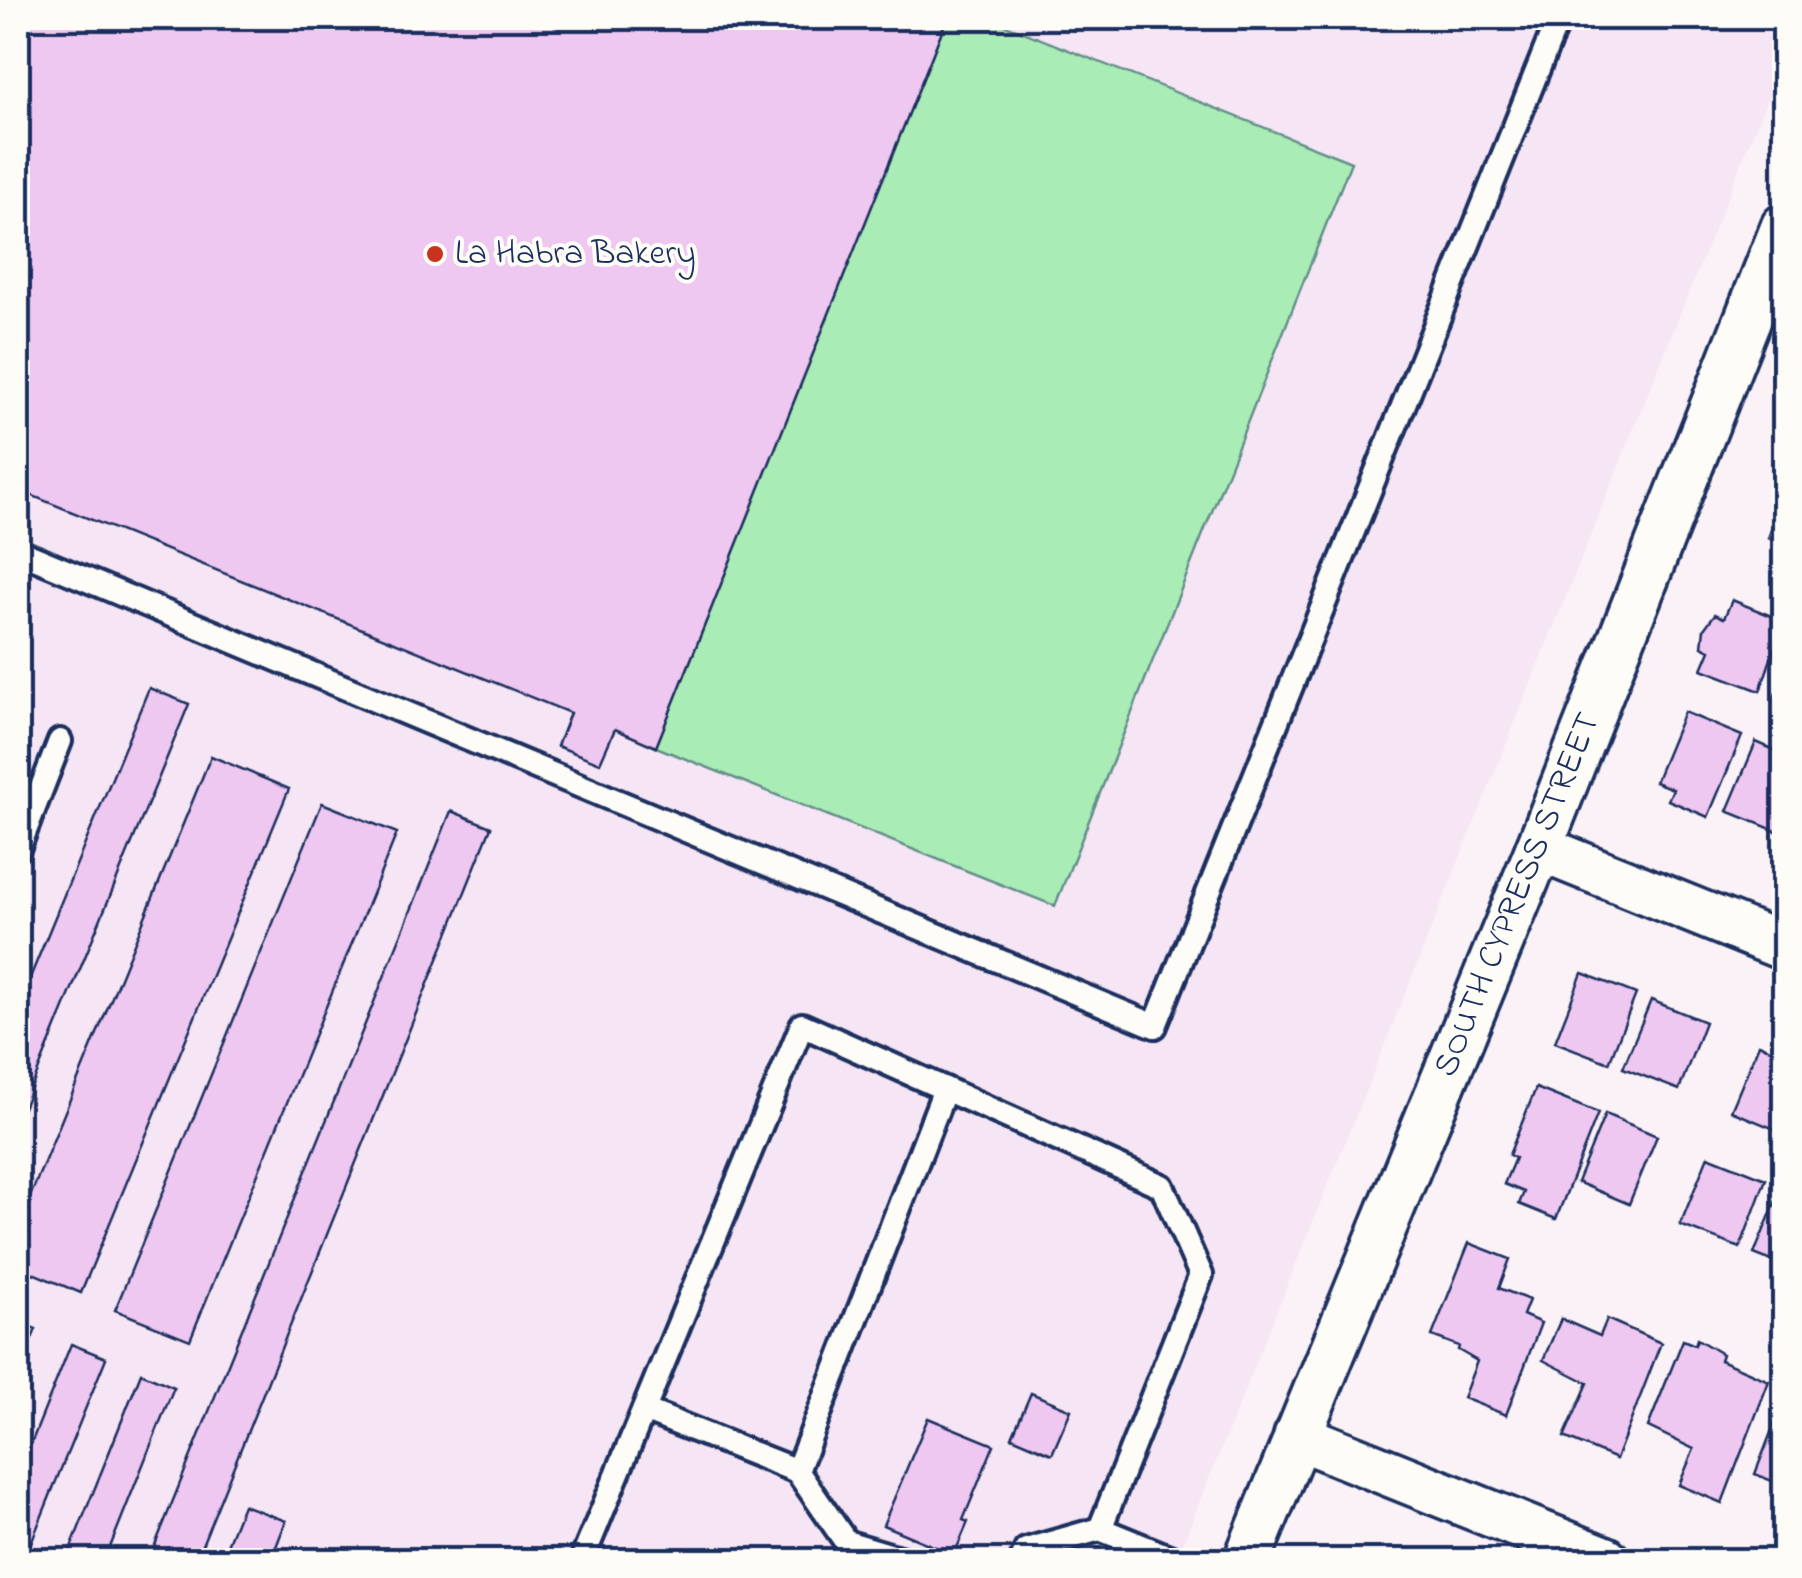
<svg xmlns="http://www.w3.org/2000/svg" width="1802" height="1578" font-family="'Indie Flower',sans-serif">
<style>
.built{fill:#f6e5f4}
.green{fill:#aaecb5;stroke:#628e8a;stroke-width:2.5}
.building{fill:#eec8f1;stroke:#1b2f5e;stroke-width:2.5}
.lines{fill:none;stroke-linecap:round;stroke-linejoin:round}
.lane-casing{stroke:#1b2f5e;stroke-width:30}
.street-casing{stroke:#1b2f5e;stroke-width:52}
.lane{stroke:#fdfcf7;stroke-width:22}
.street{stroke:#fdfcf7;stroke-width:45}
.poi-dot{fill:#c8321e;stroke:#fdfcf7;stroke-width:4}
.labels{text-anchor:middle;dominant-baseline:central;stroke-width:8;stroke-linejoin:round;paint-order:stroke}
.poi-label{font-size:35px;fill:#1b2f5e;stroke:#fdfcf7;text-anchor:start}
.street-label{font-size:35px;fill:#1b2f5e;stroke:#fdfcf7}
</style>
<rect width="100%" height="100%" fill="#faf2f6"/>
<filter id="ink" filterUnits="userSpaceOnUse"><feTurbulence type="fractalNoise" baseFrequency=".01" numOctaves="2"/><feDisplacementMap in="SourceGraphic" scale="20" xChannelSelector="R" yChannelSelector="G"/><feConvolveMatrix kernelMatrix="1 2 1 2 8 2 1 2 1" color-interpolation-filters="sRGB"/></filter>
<g filter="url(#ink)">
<!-- built -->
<path class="built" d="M 18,18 L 1784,18 L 1784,57 L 1176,1560 L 18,1560 Z"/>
<!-- green -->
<path class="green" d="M 947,18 L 988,18 L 1351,162 L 1055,906 L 656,747 Z"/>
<!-- building -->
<g class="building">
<path d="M 18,18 L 947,18 L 656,747 L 615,729 L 600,763 L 557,746 L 570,713 L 18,490 Z"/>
<path d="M 1784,495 L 1784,544 L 1768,538 Z"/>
<path d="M 1732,600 L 1784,621 L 1760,691 L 1702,669 L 1710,650 L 1702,646 L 1704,629 L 1715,614 L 1724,618 Z"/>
<path d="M 1784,672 L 1784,702 L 1774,698 Z"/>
<path d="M 149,688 L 189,704 L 18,1120 L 18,1007 Z"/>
<path d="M 1684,712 L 1742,736 L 1708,817 L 1668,800 L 1673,789 L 1655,782 Z"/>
<path d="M 1756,742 L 1784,754 L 1781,833 L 1727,811 Z"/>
<path d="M 211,756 L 289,789 L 81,1293 L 18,1267 L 18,1226 Z"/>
<path d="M 322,803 L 397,833 L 190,1340 L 115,1310 Z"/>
<path d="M 451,811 L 491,827 L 196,1560 L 149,1560 Z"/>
<path d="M 1582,973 L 1636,994 L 1609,1063 L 1555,1042 Z"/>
<path d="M 1651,1000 L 1705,1022 L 1679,1090 L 1623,1068 Z"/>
<path d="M 1759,1044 L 1784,1055 L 1784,1133 L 1731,1111 Z"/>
<path d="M 1536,1088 L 1598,1113 L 1556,1219 L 1519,1204 L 1524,1192 L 1504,1184 L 1515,1158 L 1509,1155 Z"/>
<path d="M 1605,1114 L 1657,1136 L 1629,1204 L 1577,1182 Z"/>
<path d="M 1708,1156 L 1766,1179 L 1740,1248 L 1680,1225 Z"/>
<path d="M 1782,1186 L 1784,1187 L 1784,1266 L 1754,1254 Z"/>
<path d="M 1469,1243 L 1510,1259 L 1499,1288 L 1529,1300 L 1523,1315 L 1541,1323 L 1506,1415 L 1463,1398 L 1477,1361 L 1458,1350 L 1459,1346 L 1432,1336 Z"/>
<path d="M 1561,1319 L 1600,1336 L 1607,1319 L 1661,1343 L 1616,1459 L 1564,1437 L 1588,1383 L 1543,1360 Z"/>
<path d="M 18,1322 L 36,1329 L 18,1373 Z"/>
<path d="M 1697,1339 L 1722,1354 L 1720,1360 L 1769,1381 L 1722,1503 L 1679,1485 L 1694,1449 L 1648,1427 L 1683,1340 L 1695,1345 Z"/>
<path d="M 71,1344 L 106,1358 L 24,1560 L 18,1560 L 18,1476 Z"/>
<path d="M 141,1373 L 174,1387 L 105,1560 L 66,1560 Z"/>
<path d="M 1031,1393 L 1071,1410 L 1052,1454 L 1012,1437 Z"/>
<path d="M 1784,1399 L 1784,1486 L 1755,1474 Z"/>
<path d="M 928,1418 L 994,1445 L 963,1520 L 968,1522 L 954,1555 L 883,1525 Z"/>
<path d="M 243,1505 L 286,1521 L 271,1560 L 221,1560 Z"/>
</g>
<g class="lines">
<!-- lane casing -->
<g class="lane-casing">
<g id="lane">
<path d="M 18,551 L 1155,1026 L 1556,24 L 1539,18"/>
<path d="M 18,849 L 60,741"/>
<path d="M 644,1410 L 797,1471"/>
<path d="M 582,1560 L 802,1025 L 1162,1186 L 1201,1275 L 1100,1529"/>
<path d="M 906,1560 L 846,1542 L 797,1471 L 945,1089"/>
<path d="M 1022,1560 L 1026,1550 L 1100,1529 L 1176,1560"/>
</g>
</g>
<!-- street casing -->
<g class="street-casing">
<g id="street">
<path d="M 1539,848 L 1784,947"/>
<path d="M 1297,1436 L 1606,1560"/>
<path d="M 1247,1560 L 1539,848 L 1784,227"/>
</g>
</g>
<!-- lane -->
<use href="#lane" class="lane"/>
<!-- street -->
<use href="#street" class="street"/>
</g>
</g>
<!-- markers -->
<circle class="poi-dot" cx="435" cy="254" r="10"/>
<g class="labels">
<!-- poi labels -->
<g class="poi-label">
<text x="455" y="254">La Habra Bakery</text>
</g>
<!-- street labels -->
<g class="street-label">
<text transform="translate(1518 895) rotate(-68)">SOUTH CYPRESS STREET</text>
</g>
</g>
<!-- margin -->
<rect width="1802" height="1578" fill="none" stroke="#fdfcf7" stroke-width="60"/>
<rect x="30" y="30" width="1742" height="1518" fill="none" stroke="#1b2f5e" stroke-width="4" filter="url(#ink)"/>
</svg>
